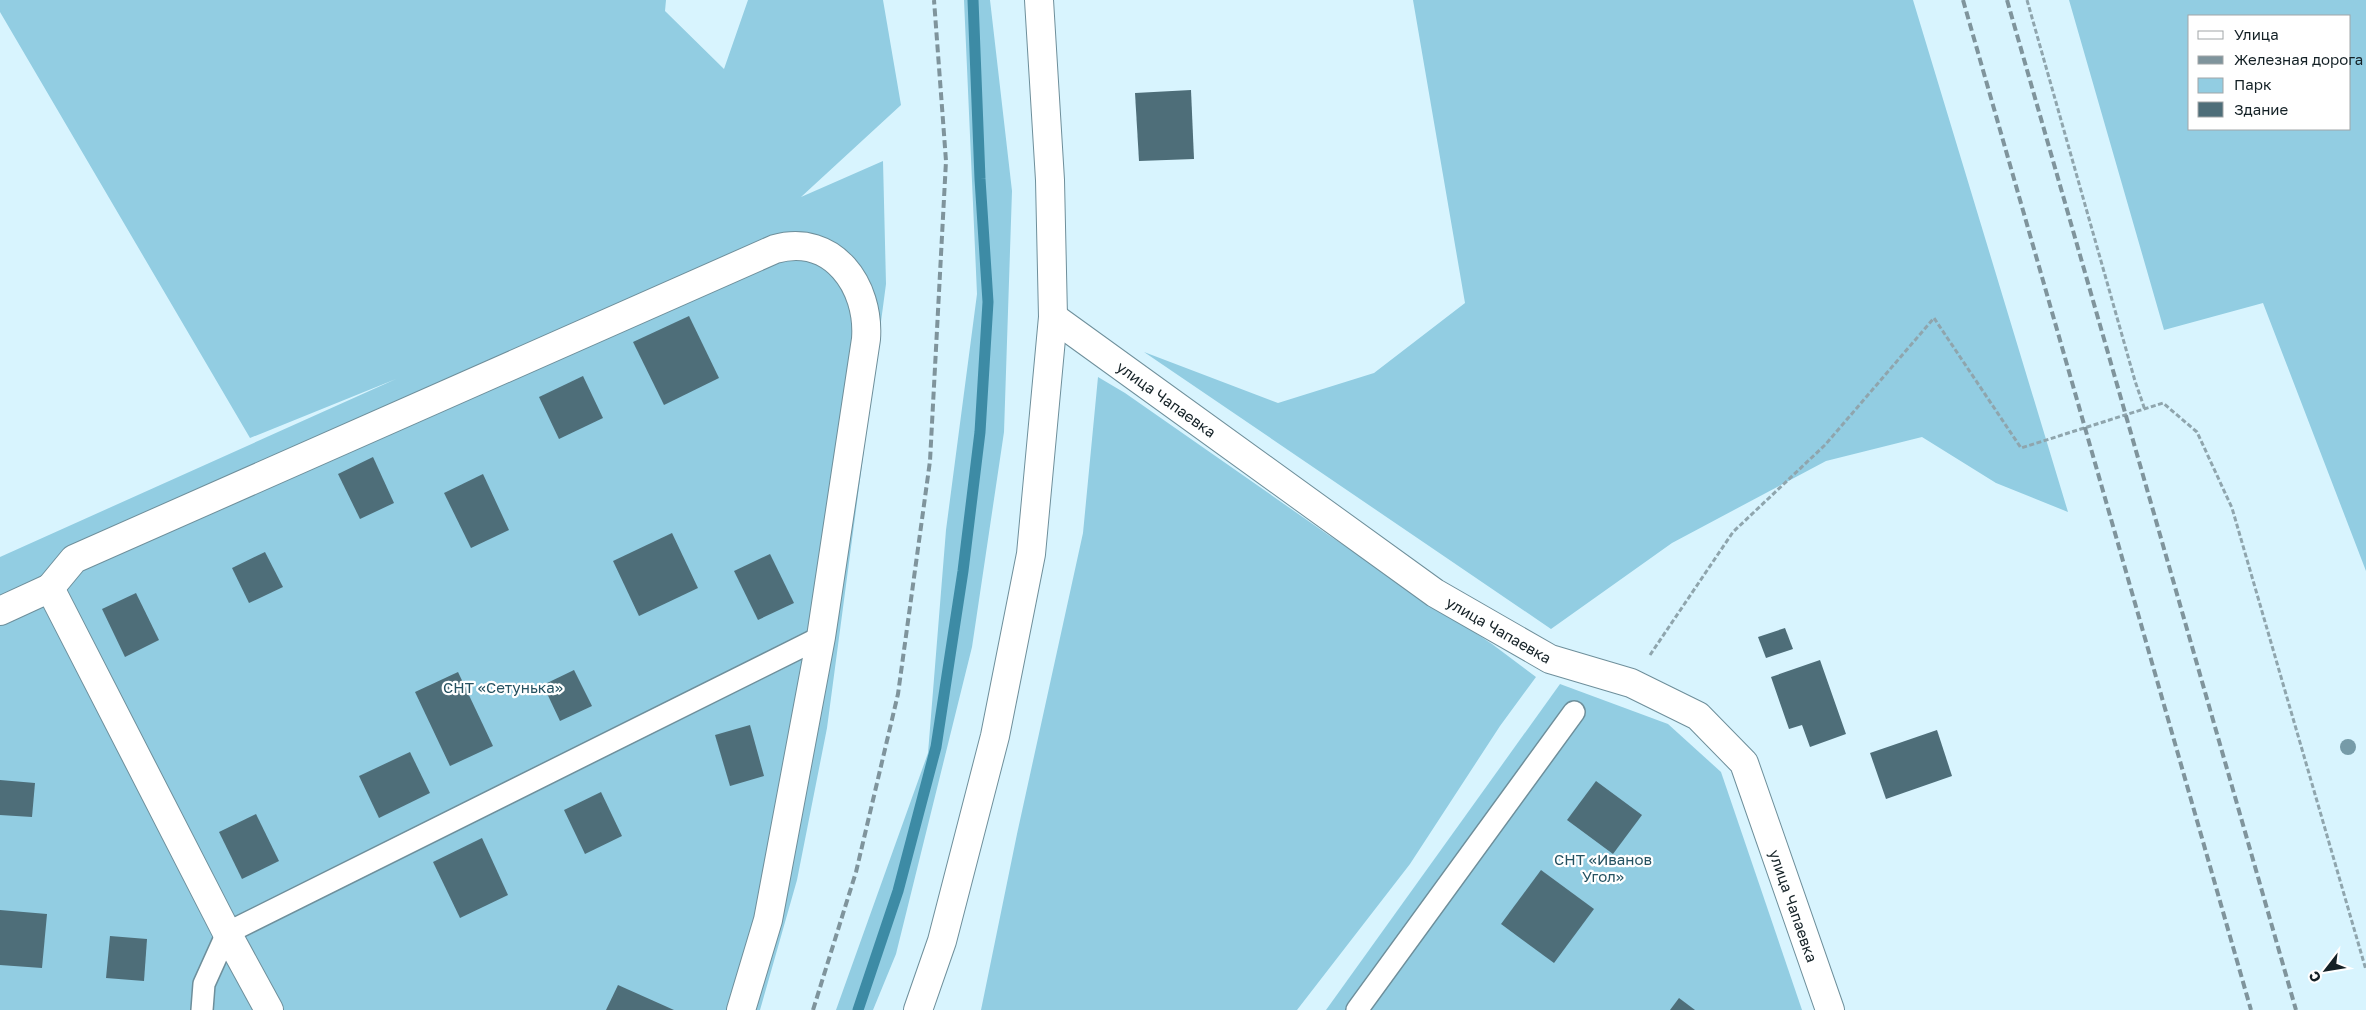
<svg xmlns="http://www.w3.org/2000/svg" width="2366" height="1010" font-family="'Golos Text',sans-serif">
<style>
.green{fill:#92cde2;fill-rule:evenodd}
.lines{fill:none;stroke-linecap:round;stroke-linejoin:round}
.stream{stroke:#3d8ba5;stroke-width:11}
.building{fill:#4e6e79}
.lane-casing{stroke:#6e8f9b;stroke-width:24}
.street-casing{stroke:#6e8f9b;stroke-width:30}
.secondary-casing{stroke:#6e8f9b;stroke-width:30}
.path{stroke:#8fa5ad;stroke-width:3;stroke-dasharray:5 2.5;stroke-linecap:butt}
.lane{stroke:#fff;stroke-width:21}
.street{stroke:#fff;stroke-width:28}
.secondary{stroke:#fff;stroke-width:28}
.rail{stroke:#7f949c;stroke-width:4;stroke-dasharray:8 4;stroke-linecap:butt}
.tree{fill:#769ba8}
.labels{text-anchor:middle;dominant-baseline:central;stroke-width:4.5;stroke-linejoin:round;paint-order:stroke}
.street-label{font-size:15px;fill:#142126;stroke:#fff}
.park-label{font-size:15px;fill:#255261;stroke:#fff}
</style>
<rect width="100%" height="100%" fill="#d8f4fe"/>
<!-- green -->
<g class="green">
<path d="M 0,0 L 666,0 L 665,11 L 724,69 L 748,0 L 883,0 L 901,105 L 801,197 L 883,161 L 886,284 L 827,728 L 797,880 L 760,1010 L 0,1010 L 0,557 L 396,379 L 250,438 L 0,12 Z"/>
<path d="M 964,0 L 990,0 L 1012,191 L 1004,432 L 972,647 L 896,954 L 873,1010 L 836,1010 L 928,753 L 946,530 L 977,294 Z"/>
<path d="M 1413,0 L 1913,0 L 2068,512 L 1996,483 L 1922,437 L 1826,461 L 1672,543 L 1551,629 L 1144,352 L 1278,403 L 1374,373 L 1465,303 Z"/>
<path d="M 2069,0 L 2366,0 L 2366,571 L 2263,303 L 2164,330 ZM 2190,16 L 2350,16 L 2350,129 L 2190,129 Z"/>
<path d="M 1098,377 L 1125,393 L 1327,534 L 1492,644 L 1536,677 L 1500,726 L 1410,864 L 1297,1010 L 981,1010 L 1017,834 L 1083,533 Z"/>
<path d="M 1560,684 L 1668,724 L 1721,772 L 1802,1010 L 1326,1010 Z"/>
</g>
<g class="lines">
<!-- stream -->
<path class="stream" d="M 858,1010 L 898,891 L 936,747 L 963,571 L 980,432 L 988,302 L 980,179 L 973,0"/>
</g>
<!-- building -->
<g class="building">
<path d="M 1191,90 L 1194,159 L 1139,161 L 1135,93 Z"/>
<path d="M 689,316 L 719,378 L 664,405 L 633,342 Z"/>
<path d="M 583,376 L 603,418 L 559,439 L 539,397 Z"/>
<path d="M 373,457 L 394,503 L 360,519 L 338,474 Z"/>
<path d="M 483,474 L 509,530 L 471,548 L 444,493 Z"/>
<path d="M 672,533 L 698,588 L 639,616 L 613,561 Z"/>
<path d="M 265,552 L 283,587 L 249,603 L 232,568 Z"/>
<path d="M 770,554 L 794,603 L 758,620 L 734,571 Z"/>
<path d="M 136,593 L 159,640 L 125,657 L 102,609 Z"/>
<path d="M 1785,628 L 1793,649 L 1766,658 L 1758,637 Z"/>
<path d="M 1820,660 L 1846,734 L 1810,747 L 1802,725 L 1789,729 L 1771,677 Z"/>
<path d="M 574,670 L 592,706 L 560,721 L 543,685 Z"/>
<path d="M 458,672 L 493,746 L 450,766 L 415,692 Z"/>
<path d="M 750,725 L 764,776 L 730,786 L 715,735 Z"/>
<path d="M 1937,730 L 1952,776 L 1886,799 L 1870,753 Z"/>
<path d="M 410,752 L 430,793 L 379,818 L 359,776 Z"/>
<path d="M 0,780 L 35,783 L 32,817 L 0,815 Z"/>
<path d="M 1596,781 L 1642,815 L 1613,854 L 1567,820 Z"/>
<path d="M 601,792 L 622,836 L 585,854 L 564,810 Z"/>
<path d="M 256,814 L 279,861 L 242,879 L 219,832 Z"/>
<path d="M 482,838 L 508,895 L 460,918 L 433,862 Z"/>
<path d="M 1541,870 L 1594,909 L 1554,963 L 1501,924 Z"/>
<path d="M 0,910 L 47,914 L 42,968 L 0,965 Z"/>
<path d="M 110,936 L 147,939 L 144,981 L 106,978 Z"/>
<path d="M 618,985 L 674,1010 L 606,1010 Z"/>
<path d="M 1679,998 L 1695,1010 L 1670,1010 Z"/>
</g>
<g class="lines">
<!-- lane casing -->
<g class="lane-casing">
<g id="lane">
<path d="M 202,1010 L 204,984 L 227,933 L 821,637"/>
<path d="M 1357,1010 L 1574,712"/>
</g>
</g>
<!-- street casing -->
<g class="street-casing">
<g id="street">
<path id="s1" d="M 1053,317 L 1435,593 L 1550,659 L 1631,683 L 1698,716 L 1744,763 L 1830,1010"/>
<path d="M 50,588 L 74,559 L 775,249 C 833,233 870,286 866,339 L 821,637 L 768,920 L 741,1010"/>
<path d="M 0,611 L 50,588 L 227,933 L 269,1010"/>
</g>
</g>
<!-- secondary casing -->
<g class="secondary-casing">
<path id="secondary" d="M 918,1010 L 942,941 L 995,736 L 1031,554 L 1053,317 L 1050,180 L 1039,0"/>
</g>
<!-- path -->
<g class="path">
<path d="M 2027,0 L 2135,381 L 2145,410"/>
<path d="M 1650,655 L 1733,532 L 1825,445 L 1934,318 L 2021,448 L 2163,403 L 2197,432 L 2232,508 L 2366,970"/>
</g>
<!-- lane -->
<use href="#lane" class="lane"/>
<!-- street -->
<use href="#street" class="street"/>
<!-- secondary -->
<use href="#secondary" class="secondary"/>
<!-- rail -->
<g class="rail">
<path d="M 1963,0 L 2251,1010"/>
<path d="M 2007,0 L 2296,1010"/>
<path d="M 813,1010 L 856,872 L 898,694 L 930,461 L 946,161 L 934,0"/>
</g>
</g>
<!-- trees -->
<circle class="tree" cx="2348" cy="747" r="8"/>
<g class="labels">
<!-- street labels -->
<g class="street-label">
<text stroke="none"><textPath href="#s1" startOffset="140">улица Чапаевка</textPath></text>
<text stroke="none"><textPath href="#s1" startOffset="545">улица Чапаевка</textPath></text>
<text stroke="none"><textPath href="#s1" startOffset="980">улица Чапаевка</textPath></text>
</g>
<!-- park labels -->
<g class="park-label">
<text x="503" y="687">СНТ «Сетунька»</text>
<text x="1603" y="859">СНТ «Иванов<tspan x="1603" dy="17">Угол»</tspan></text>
</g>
</g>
<!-- legend -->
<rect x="2188" y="15" width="162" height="115" fill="#ffffff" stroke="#a1a6a8"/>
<rect x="2198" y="31" width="25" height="8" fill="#ffffff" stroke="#a1a6a8"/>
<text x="2234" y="40" font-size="15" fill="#142126">Улица</text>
<rect x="2198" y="56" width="25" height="8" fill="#7f949c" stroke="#a1a6a8"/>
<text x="2234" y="65" font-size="15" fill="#142126">Железная дорога</text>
<rect x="2198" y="78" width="25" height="15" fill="#92cde2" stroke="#a1a6a8"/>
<text x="2234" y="90" font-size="15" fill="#142126">Парк</text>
<rect x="2198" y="102" width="25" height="15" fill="#4e6e79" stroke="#a1a6a8"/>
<text x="2234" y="115" font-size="15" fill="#142126">Здание</text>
<!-- north arrow -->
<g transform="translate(2326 970) rotate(239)" stroke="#ffffff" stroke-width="4" paint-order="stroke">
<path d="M0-4L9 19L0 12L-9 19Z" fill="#142126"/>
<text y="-8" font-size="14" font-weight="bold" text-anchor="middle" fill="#142126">С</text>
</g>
</svg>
